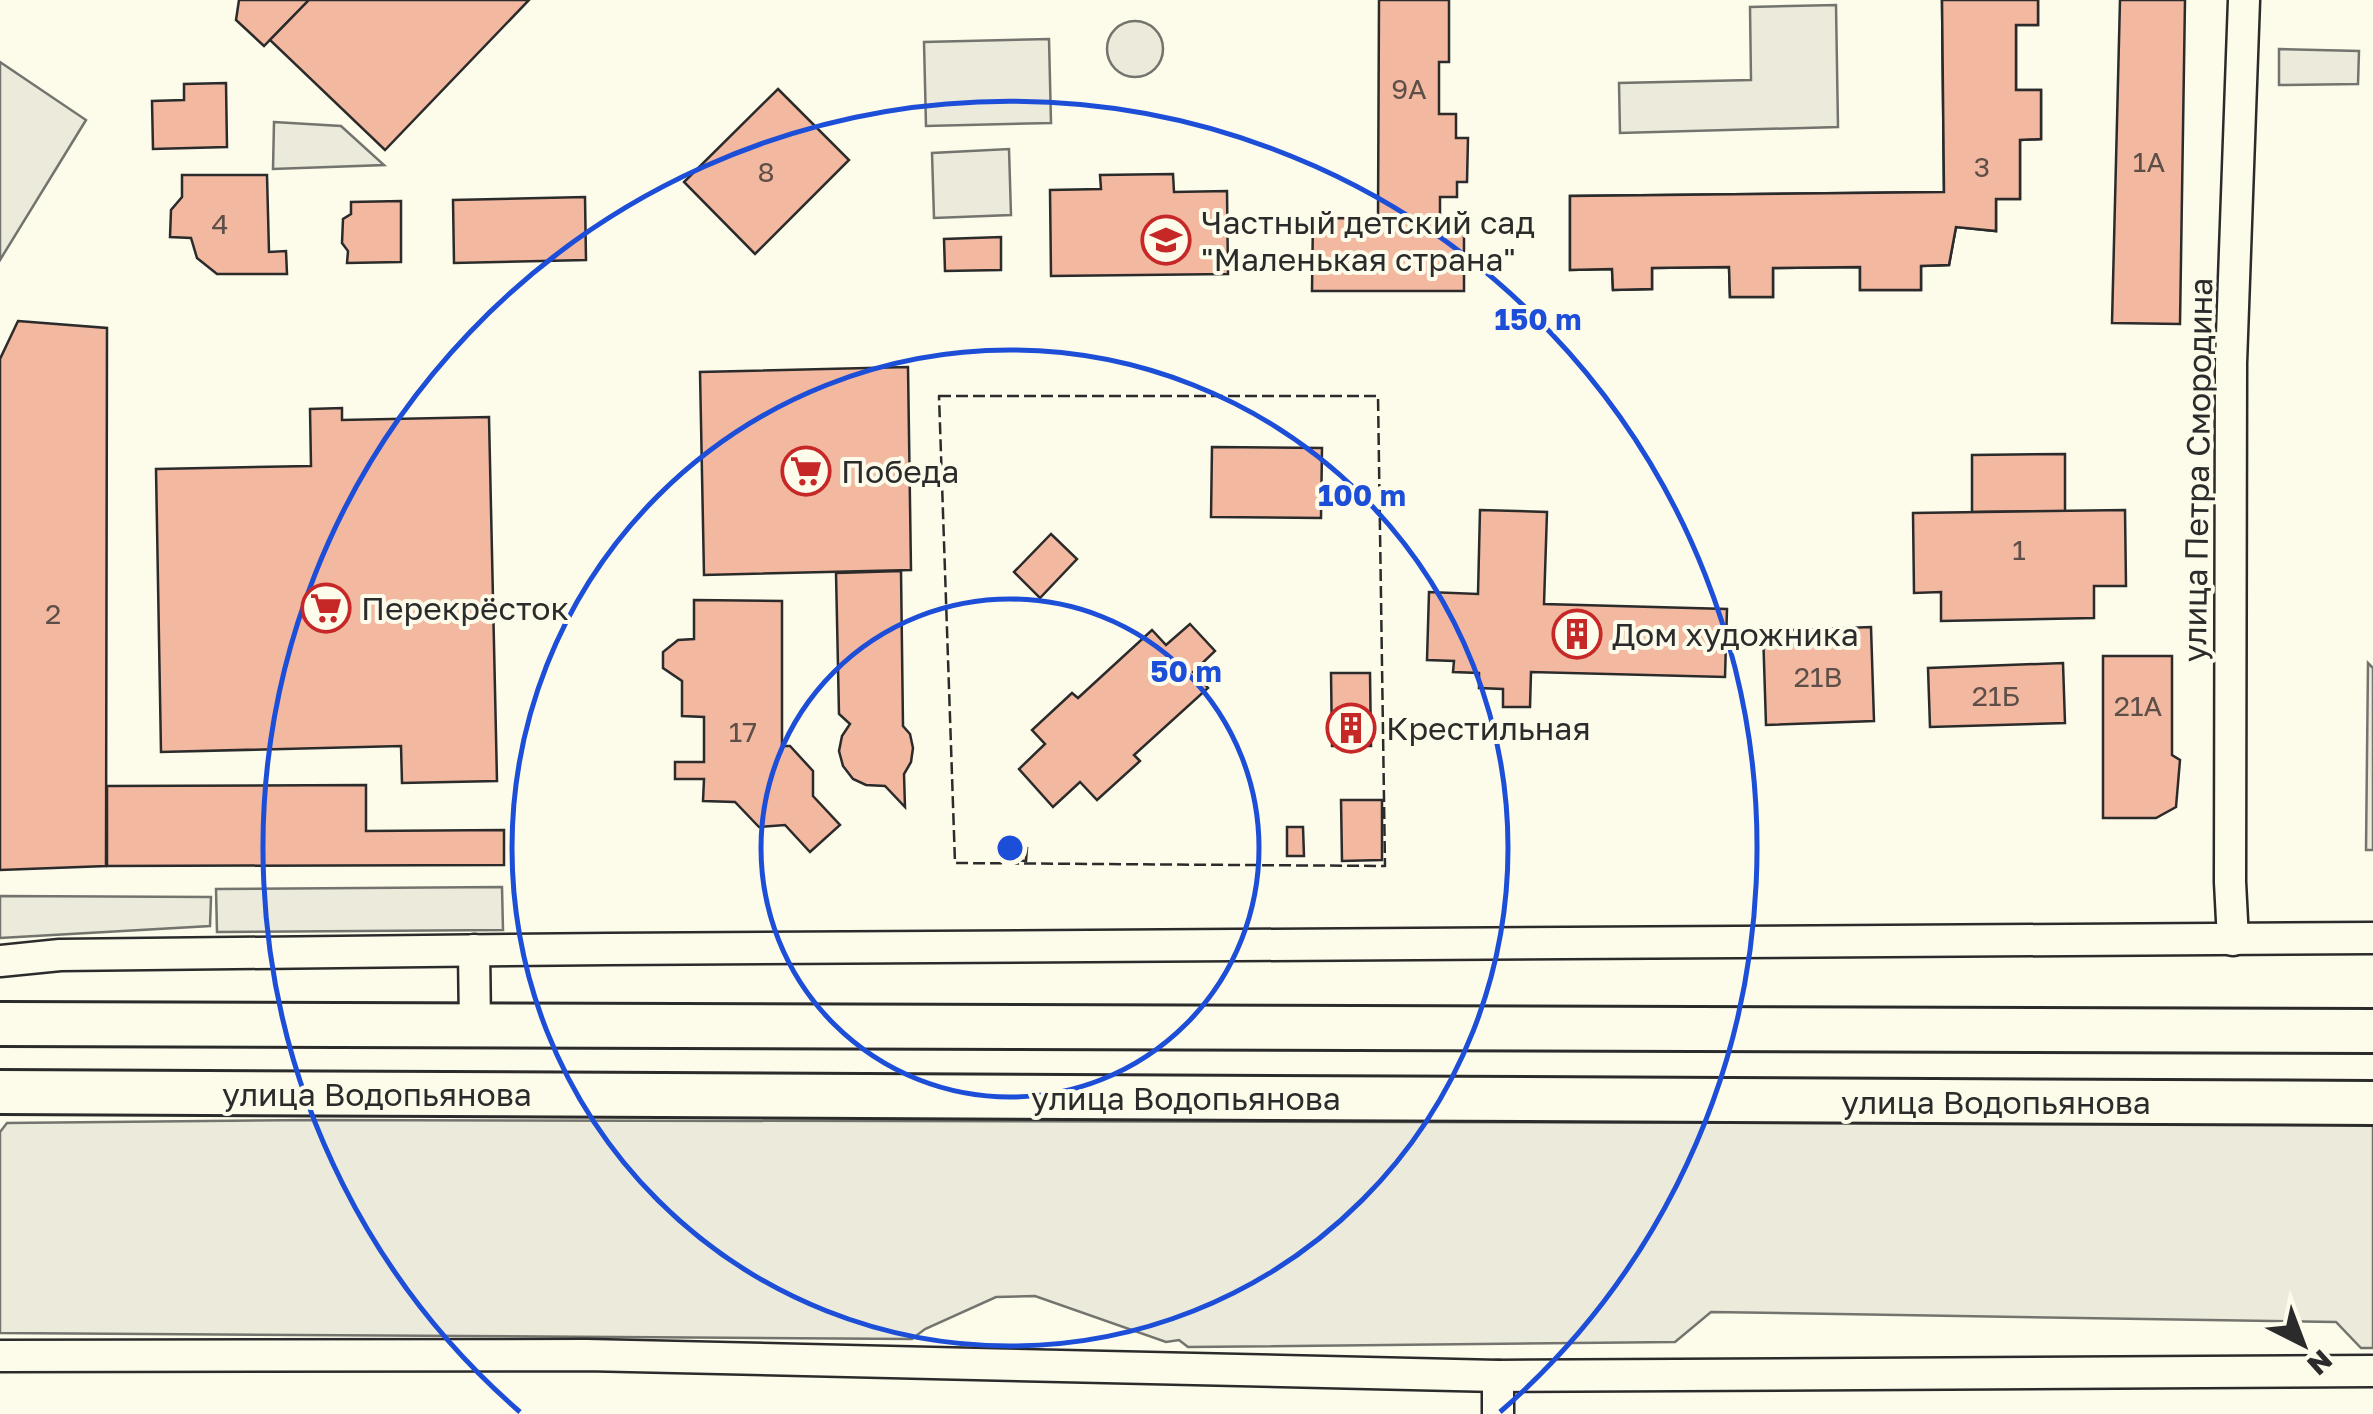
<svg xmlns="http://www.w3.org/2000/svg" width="2373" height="1414" font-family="'Golos Text',sans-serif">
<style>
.green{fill:#ecebdb;stroke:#74746e;stroke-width:2.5}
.parking{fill:#eceadb;stroke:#74746e;stroke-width:2.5}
.building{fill:#f2b8a0;stroke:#2b2b2b;stroke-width:2.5}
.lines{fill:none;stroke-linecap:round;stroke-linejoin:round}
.minor-casing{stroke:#2b2b2b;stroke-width:35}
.secondary-casing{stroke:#2b2b2b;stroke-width:48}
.minor{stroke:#fdfbea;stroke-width:30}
.secondary{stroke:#fdfbea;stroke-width:42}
.fence{stroke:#2b2b2b;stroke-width:2.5;stroke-dasharray:12 5;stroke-linecap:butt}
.ring{fill:none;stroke:#1d4ed8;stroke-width:5}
.labels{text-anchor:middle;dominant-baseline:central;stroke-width:8;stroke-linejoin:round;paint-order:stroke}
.number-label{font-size:28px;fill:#5d4e48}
.poi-label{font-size:32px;fill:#2b2b2b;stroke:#fdfbea;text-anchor:start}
.street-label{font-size:32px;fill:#2b2b2b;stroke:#fdfbea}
.centre{fill:#1d4ed8;stroke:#fdfbea;stroke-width:5}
.ring-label{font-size:30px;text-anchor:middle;font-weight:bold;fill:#1d4ed8;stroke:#fdfbea;stroke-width:8;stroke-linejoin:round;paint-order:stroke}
</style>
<rect width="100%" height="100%" fill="#fdfbea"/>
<!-- green -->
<g class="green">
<path d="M 1836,5 L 1838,127 L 1620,133 L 1619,83 L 1751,80 L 1750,7 Z"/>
<circle cx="1135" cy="49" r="28"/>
<path d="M 1009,149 L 1011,215 L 934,218 L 932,153 Z"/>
<path d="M 0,896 L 211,897 L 210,926 L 0,938 Z"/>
<path d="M 313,1120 L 2373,1124 L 2373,1348 L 2361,1348 L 2336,1322 L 1711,1312 L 1675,1342 L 1188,1347 L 1179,1340 L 1166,1342 L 1035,1296 L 996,1297 L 925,1329 L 912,1339 L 0,1333 L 0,1132 L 7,1123 Z"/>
</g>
<!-- parking -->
<g class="parking">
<path d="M 1049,39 L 1051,123 L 926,126 L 924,42 Z"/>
<path d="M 2279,49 L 2359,51 L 2358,84 L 2279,85 Z"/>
<path d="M 0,62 L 86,120 L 0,260 Z"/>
<path d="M 274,122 L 341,126 L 384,165 L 273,169 Z"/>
<path d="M 2368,663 L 2373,668 L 2373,850 L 2366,850 Z"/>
<path d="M 502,887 L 503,930 L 217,932 L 216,889 Z"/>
</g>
<!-- building -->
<g class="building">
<path d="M 239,0 L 309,0 L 264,46 L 236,20 Z"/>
<path d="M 309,0 L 529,0 L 385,150 L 270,40 Z"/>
<path d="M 1379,0 L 1449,0 L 1449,62 L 1439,62 L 1439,114 L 1456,114 L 1456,138 L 1468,138 L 1467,182 L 1457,182 L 1457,197 L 1440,197 L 1440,218 L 1378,219 Z"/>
<path d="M 1942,0 L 2038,0 L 2038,25 L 2016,25 L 2016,90 L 2041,90 L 2041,139 L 2020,140 L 2020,199 L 1996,199 L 1996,231 L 1956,227 L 1949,265 L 1921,266 L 1921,290 L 1860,290 L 1860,267 L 1773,268 L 1773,297 L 1730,297 L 1729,267 L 1652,268 L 1652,289 L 1613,290 L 1612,269 L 1570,270 L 1570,196 L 1944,192 Z"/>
<path d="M 1942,0 L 2038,0 L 2038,25 L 2016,25 L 2016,90 L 2041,90 L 2041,139 L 2020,140 L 2020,199 L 1996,199 L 1996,231 L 1956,227 L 1949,265 L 1921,266 L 1921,290 L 1860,290 L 1860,267 L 1773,268 L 1773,297 L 1730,297 L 1729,267 L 1652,268 L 1652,289 L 1613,290 L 1612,269 L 1570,270 L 1570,196 L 1944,192 Z"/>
<path d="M 2120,0 L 2185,0 L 2180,324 L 2112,323 Z"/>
<path d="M 226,83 L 227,147 L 153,149 L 152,101 L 184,100 L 184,84 Z"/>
<path d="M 778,89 L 849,160 L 755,254 L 684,182 Z"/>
<path d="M 1173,174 L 1174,192 L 1227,191 L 1228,274 L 1051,276 L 1050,190 L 1101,189 L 1100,175 Z"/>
<path d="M 182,175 L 267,175 L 269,252 L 286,251 L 287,274 L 217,274 L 197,258 L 191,238 L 170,237 L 171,210 L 182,197 Z"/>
<path d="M 585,197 L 586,260 L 454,263 L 453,200 Z"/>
<path d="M 401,201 L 401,262 L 347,263 L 348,251 L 342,243 L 343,219 L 351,214 L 351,202 Z"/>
<path d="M 1313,218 L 1464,219 L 1464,291 L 1312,291 Z"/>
<path d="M 1001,237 L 1001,270 L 945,271 L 944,239 Z"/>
<path d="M 18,321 L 107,328 L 106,866 L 0,870 L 0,359 Z"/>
<path d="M 908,367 L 911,570 L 704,575 L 700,372 Z"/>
<path d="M 342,408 L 342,420 L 489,417 L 497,781 L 402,783 L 401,746 L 161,752 L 156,469 L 311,466 L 310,409 Z"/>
<path d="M 1212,447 L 1322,448 L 1321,518 L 1211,517 Z"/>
<path d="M 2065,454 L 2065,511 L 1972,512 L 1972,455 Z"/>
<path d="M 1480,510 L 1547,512 L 1544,604 L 1727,609 L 1725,677 L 1531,672 L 1530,707 L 1503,707 L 1503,689 L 1479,688 L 1479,673 L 1453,672 L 1454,661 L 1427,660 L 1429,592 L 1478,594 Z"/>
<path d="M 2125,510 L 2126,586 L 2094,586 L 2094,618 L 1941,621 L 1941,592 L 1914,593 L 1913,513 Z"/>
<path d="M 1051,534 L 1077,559 L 1040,598 L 1014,572 Z"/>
<path d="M 901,571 L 903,726 L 910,734 L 913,748 L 911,762 L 904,774 L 905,807 L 885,786 L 866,785 L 853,779 L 843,766 L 839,751 L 842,736 L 850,724 L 839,714 L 836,573 Z"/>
<path d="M 694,600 L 782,601 L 782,746 L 790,746 L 813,771 L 813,796 L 840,825 L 810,852 L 785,825 L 759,827 L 735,802 L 703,801 L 704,779 L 675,779 L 675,762 L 704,762 L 704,717 L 682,716 L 682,681 L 663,668 L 663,652 L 678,640 L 694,639 Z"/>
<path d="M 1190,624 L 1215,651 L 1193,672 L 1208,688 L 1134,755 L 1140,761 L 1097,800 L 1080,782 L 1053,807 L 1019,769 L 1045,744 L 1032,730 L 1072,693 L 1078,698 L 1152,630 L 1166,645 Z"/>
<path d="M 1871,627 L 1874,721 L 1766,725 L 1763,631 Z"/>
<path d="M 2103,656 L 2172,656 L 2172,755 L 2180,760 L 2176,807 L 2156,818 L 2103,818 Z"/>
<path d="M 2063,663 L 2065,723 L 1930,727 L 1928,668 Z"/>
<path d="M 1331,673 L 1370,673 L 1371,746 L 1332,746 Z"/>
<path d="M 366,785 L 366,831 L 504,830 L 504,865 L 107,866 L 107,786 Z"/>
<path d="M 1341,800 L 1382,800 L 1382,860 L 1342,861 Z"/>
<path d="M 1287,827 L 1303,827 L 1304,856 L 1287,856 Z"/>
<path d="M 999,845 L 1027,848 L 1026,861 L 998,858 Z"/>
</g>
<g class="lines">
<!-- minor casing -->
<g class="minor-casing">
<g id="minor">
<path d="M 2233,940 L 2230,882 L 2231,363 L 2244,0"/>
<path d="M 474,950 L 475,1026"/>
<path d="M 0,961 L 60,955 L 609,949 L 2373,938"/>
<path d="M 0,1356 L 586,1355 L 1498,1376 L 2373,1371"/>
<path d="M 1498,1414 L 1498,1376"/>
</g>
</g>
<!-- secondary casing -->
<g class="secondary-casing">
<g id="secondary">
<path d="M 0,1024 L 2373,1031"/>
<path d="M 0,1092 L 2373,1103"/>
</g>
</g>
<!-- minor -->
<use href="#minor" class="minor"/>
<!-- secondary -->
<use href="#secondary" class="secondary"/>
<!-- fence -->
<path class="fence" d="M 939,396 L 1378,396 L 1385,866 L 955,863 Z"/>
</g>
<!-- distance rings -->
<g class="ring">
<circle cx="1010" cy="848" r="249"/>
<circle cx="1010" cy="848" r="498"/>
<path d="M520 1412A747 747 0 1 1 1500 1412"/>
</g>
<!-- icons -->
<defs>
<g id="school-ring" transform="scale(2.5)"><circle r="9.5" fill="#fdfbea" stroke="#c62828" stroke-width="1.5"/><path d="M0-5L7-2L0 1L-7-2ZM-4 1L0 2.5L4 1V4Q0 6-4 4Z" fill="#c62828"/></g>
<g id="supermarket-ring" transform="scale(2.5)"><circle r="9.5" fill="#fdfbea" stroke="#c62828" stroke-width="1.5"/><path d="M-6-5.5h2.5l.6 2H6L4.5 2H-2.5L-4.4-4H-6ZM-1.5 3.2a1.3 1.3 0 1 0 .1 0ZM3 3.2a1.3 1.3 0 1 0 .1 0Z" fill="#c62828"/></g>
<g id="building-ring" transform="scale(2.5)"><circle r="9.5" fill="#fdfbea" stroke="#c62828" stroke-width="1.5"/><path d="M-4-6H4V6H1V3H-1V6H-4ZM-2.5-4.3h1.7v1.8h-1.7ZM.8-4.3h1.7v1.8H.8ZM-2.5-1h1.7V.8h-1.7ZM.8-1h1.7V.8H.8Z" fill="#c62828"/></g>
</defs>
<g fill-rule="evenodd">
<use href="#school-ring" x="1166" y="240"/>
<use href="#supermarket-ring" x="806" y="471"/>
<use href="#supermarket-ring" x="326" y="608"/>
<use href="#building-ring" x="1577" y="634"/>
<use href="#building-ring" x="1351" y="728"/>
</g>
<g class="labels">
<!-- number labels -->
<g class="number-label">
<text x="1409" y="88">9А</text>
<text x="2149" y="161">1А</text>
<text x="1982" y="166">3</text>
<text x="766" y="171">8</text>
<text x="220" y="223">4</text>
<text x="2019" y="549">1</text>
<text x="53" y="613">2</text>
<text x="1818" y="676">21В</text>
<text x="1996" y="695">21Б</text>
<text x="2138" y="705">21А</text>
<text x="743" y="731">17</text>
</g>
<!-- poi labels -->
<g class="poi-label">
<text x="1201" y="222">Частный детский сад<tspan x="1201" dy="37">"Маленькая страна"</tspan></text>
<text x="841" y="471">Победа</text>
<text x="361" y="608">Перекрёсток</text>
<text x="1612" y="634">Дом художника</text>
<text x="1386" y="728">Крестильная</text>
</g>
<!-- street labels -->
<g class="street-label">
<text transform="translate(2197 470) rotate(-89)">улица Петра Смородина</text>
<text x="377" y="1094">улица Водопьянова</text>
<text x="1186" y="1098">улица Водопьянова</text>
<text x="1996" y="1102">улица Водопьянова</text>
</g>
</g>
<circle cx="1010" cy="848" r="15" class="centre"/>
<g class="ring-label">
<text x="1538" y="330">150 m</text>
<text x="1362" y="506">100 m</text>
<text x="1186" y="682">50 m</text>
</g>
<!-- north arrow -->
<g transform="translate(2303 1344) rotate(138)" stroke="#fdfbea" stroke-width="8" paint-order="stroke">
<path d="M0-8L18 38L0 25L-18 38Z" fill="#2b2b2b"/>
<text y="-15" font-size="28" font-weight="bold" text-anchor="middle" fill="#2b2b2b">N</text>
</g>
</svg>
